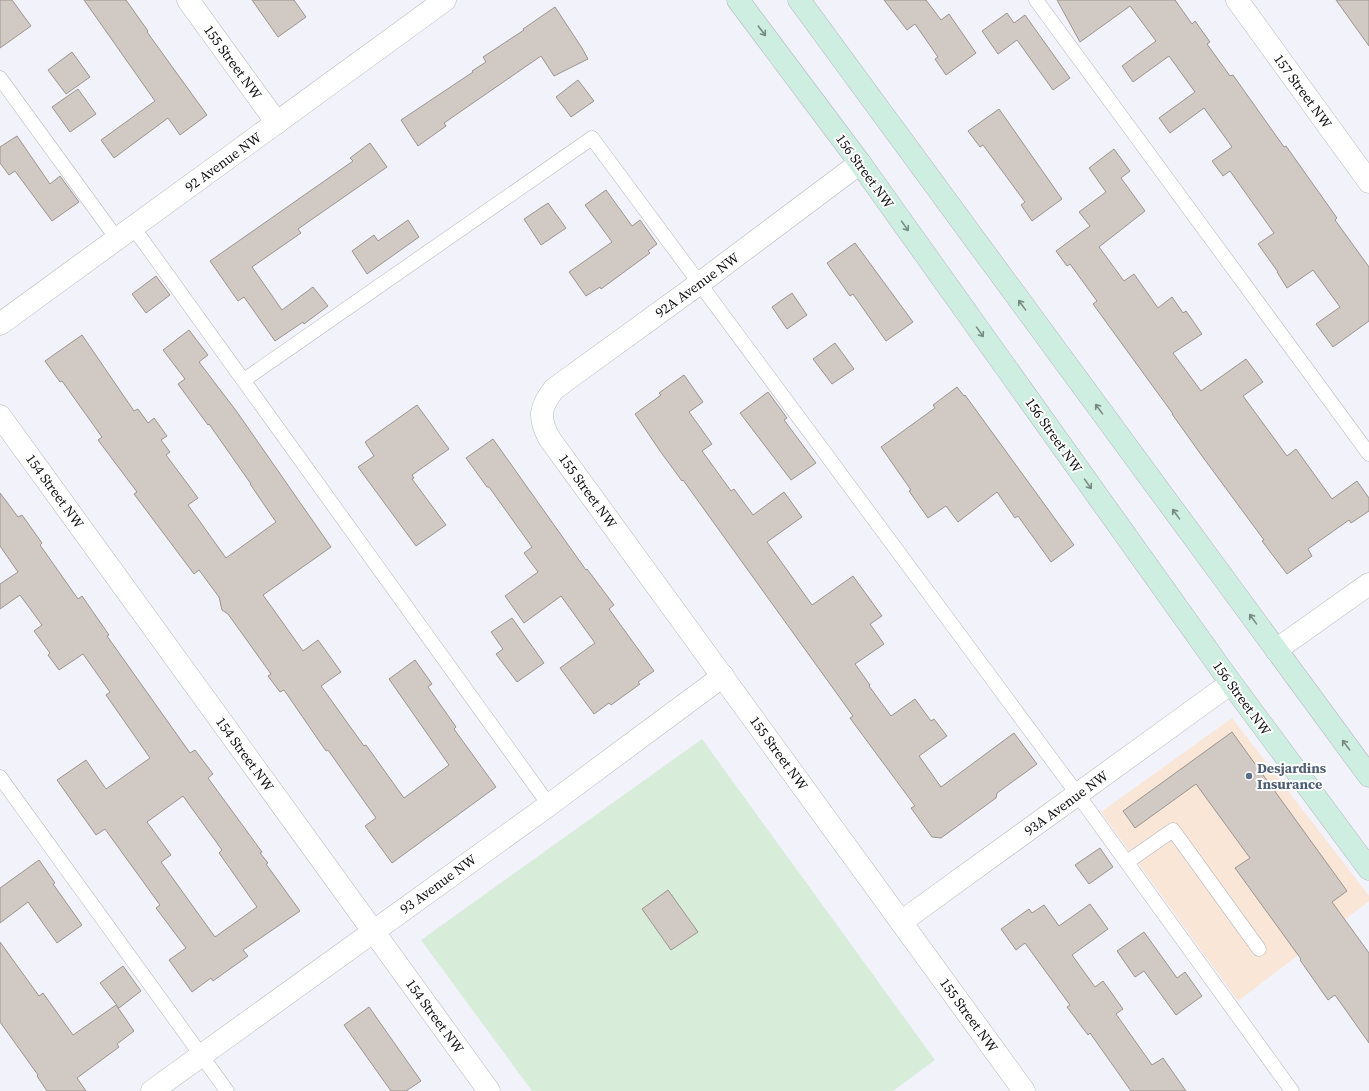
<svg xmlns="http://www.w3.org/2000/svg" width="1369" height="1091" font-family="'Source Serif 4',serif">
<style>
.commercial{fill:#f9e6d6}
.green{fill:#d8ecda}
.building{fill:#d1c9c3;stroke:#9c958f;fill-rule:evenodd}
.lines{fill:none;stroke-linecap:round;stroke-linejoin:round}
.service-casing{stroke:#b6b6be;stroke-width:15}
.minor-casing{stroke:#b6b6be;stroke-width:23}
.tertiary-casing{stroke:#b6b6be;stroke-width:23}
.secondary-casing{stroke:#b6b6be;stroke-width:23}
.service{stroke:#fff;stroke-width:14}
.minor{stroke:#fff;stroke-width:22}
.tertiary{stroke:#fff;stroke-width:22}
.secondary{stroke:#cdeee0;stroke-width:22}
.oneway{stroke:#788a84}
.service-dot{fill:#5c6f8a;stroke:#fff;stroke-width:1.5}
.labels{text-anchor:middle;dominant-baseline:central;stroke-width:4;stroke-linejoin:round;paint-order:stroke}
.street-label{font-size:14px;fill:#101013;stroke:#fff}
.service-label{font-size:14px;font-weight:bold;fill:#4e5e75;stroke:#fff;text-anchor:start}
</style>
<rect width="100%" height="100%" fill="#f2f2fb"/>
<!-- commercial -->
<path class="commercial" d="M 1232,718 L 1369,896 L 1369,901 L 1238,1001 L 1101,812 Z"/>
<!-- green -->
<path class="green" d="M 702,739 L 935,1060 L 893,1091 L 532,1091 L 421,940 Z"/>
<!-- building -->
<g class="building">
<path d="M 0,0 L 12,0 L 31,26 L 0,48 Z"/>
<path d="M 84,0 L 126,0 L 148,31 L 147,32 L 207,115 L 180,135 L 168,118 L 114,158 L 101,140 L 155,101 Z"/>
<path d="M 252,0 L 294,0 L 306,17 L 278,37 Z"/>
<path d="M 884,0 L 926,0 L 941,20 L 949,14 L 976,53 L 946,75 L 935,59 L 938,57 L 915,24 L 907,30 Z"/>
<path d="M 1057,0 L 1175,0 L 1192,24 L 1195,21 L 1210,42 L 1207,44 L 1230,76 L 1233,75 L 1284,147 L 1286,146 L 1337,218 L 1335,220 L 1369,267 L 1369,321 L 1333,347 L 1316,324 L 1340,307 L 1313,270 L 1287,288 L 1277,272 L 1278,272 L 1258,244 L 1274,233 L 1230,171 L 1223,176 L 1212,161 L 1232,147 L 1204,108 L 1170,133 L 1159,118 L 1195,92 L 1169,56 L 1133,82 L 1122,66 L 1156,41 L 1130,6 L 1080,42 Z"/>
<path d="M 1336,0 L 1369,0 L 1369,46 Z"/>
<path d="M 555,7 L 582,48 L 588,59 L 554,76 L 541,56 L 444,123 L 446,126 L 418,146 L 401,120 L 473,72 L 472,71 L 486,62 L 483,57 L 524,30 L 523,29 Z"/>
<path d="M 1007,13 L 1014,23 L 1025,15 L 1070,78 L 1053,90 L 1017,40 L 998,54 L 982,31 Z"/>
<path d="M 72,52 L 90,77 L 66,94 L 48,70 Z"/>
<path d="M 578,80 L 594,101 L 571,117 L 556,97 Z"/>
<path d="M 78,89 L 96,114 L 70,132 L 52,107 Z"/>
<path d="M 999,109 L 1062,199 L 1032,221 L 1021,205 L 1025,202 L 983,145 L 980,147 L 968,131 Z"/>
<path d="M 17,136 L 50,184 L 60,176 L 79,202 L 52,221 L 15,171 L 9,175 L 0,163 L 0,147 Z"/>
<path d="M 370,143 L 387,167 L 298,229 L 301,233 L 252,267 L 282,310 L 313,287 L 328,306 L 304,324 L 303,322 L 275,341 L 244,297 L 238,301 L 210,261 L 353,161 L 350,158 Z"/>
<path d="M 1114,149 L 1130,171 L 1121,178 L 1145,211 L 1099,247 L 1124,281 L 1134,274 L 1158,308 L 1172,297 L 1183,313 L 1186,311 L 1202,334 L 1173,353 L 1201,391 L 1246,359 L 1263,382 L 1243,396 L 1287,456 L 1296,449 L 1332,499 L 1357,481 L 1369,498 L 1369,511 L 1351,523 L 1349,520 L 1308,549 L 1312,556 L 1287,574 L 1262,541 L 1264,540 L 1202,456 L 1172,414 L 1173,414 L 1093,304 L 1097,301 L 1070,264 L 1067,266 L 1056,251 L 1090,226 L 1079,212 L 1106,192 L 1089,168 Z"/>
<path d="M 606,190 L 632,226 L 640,220 L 657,244 L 648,251 L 650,253 L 601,289 L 600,287 L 586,296 L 569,272 L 612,242 L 585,205 Z"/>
<path d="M 548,203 L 566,228 L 541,245 L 524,219 Z"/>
<path d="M 408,220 L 419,237 L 367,274 L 352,251 L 374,235 L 378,241 Z"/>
<path d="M 855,243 L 913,322 L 886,341 L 853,294 L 850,296 L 827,263 Z"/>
<path d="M 156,276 L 170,295 L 146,313 L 132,294 Z"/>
<path d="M 792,293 L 807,315 L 787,329 L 772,307 Z"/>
<path d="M 189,330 L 208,355 L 199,362 L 237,412 L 331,547 L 263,595 L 303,651 L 318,640 L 341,672 L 321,686 L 364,746 L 366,745 L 404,798 L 449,765 L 389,679 L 415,660 L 432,684 L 428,687 L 456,727 L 454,729 L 496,787 L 392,863 L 365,826 L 376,818 L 328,750 L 326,751 L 284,690 L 280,692 L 268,676 L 271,674 L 228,614 L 222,610 L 219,597 L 199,570 L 194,574 L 134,494 L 137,492 L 98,440 L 102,437 L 62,381 L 60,382 L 45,361 L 82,335 L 134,411 L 138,409 L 148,423 L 154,418 L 167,436 L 161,440 L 170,452 L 166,455 L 198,498 L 188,505 L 226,558 L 276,522 L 250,484 L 251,484 L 209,424 L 208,425 L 178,384 L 185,379 L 163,350 Z"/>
<path d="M 835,343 L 854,369 L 832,384 L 813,359 Z"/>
<path d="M 684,375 L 703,402 L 689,412 L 712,444 L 702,451 L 731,491 L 734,489 L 753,515 L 784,492 L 802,517 L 767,542 L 812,605 L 853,576 L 882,616 L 870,624 L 884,644 L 855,664 L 870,685 L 869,686 L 891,716 L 915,699 L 931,721 L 934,719 L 947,736 L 919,756 L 941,787 L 1014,733 L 1037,764 L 997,793 L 996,798 L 941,838 L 932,837 L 911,808 L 915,806 L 850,718 L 853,716 L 683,480 L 682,481 L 660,451 L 635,414 L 661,395 L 659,393 Z"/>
<path d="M 957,387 L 964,396 L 965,395 L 1074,545 L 1051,562 L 1018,516 L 1015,518 L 997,492 L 958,522 L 946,506 L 928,518 L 909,491 L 911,490 L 881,447 L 935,408 L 933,405 Z"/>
<path d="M 768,392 L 787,418 L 784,420 L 816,463 L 791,480 L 740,413 Z"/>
<path d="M 417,405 L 449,449 L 412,475 L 414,478 L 412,479 L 446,525 L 416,546 L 358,467 L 374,456 L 365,442 Z"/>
<path d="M 493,439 L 586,570 L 587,569 L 614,605 L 609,609 L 654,671 L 638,682 L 640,684 L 611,705 L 609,703 L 594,714 L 560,668 L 595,643 L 561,596 L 524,623 L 505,596 L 538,572 L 524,553 L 532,547 L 489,487 L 487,487 L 466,458 Z"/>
<path d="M 0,493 L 18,517 L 22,515 L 42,543 L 40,545 L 78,599 L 82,596 L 109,635 L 107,636 L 190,753 L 195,750 L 213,774 L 208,778 L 262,852 L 260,853 L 268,863 L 266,864 L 300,911 L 243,950 L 248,956 L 213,981 L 211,978 L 192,992 L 169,960 L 186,948 L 156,908 L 160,905 L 105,829 L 96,835 L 57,780 L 86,760 L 106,789 L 150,758 L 106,695 L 110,692 L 83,654 L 59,670 L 48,655 L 50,653 L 34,631 L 42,625 L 20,595 L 0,609 L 0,584 L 18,572 L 0,546 ZM 183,796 L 222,850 L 219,853 L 257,907 L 215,937 L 161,862 L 171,855 L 147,822 Z"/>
<path d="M 512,618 L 544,663 L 517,682 L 496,654 L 503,649 L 491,632 Z"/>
<path d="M 1232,732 L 1347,891 L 1332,902 L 1369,953 L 1369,1043 L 1335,995 L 1328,1000 L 1300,960 L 1301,959 L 1235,868 L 1250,858 L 1196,784 L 1135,828 L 1123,811 Z"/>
<path d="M 1100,848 L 1113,867 L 1089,884 L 1075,865 Z"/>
<path d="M 39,860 L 55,883 L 53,884 L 82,925 L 57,943 L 28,902 L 0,923 L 0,888 Z"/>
<path d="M 668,890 L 698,932 L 671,950 L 642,909 Z"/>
<path d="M 1090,904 L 1108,929 L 1072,955 L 1095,987 L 1103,981 L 1123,1009 L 1116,1014 L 1152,1065 L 1163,1058 L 1186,1091 L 1131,1091 L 1090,1033 L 1088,1035 L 1067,1007 L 1070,1005 L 1025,943 L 1016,950 L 1001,929 L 1029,909 L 1032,913 L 1044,905 L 1059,926 Z"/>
<path d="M 1144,932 L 1177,978 L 1185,972 L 1202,996 L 1176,1015 L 1144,971 L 1135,977 L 1117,951 Z"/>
<path d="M 0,942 L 39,996 L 43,993 L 73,1035 L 116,1005 L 134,1031 L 117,1044 L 119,1047 L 77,1078 L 86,1091 L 47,1091 L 37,1076 L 38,1075 L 0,1022 Z"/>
<path d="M 123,966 L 141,991 L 119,1008 L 100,983 Z"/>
<path d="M 369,1007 L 421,1081 L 406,1091 L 391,1091 L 344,1025 Z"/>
</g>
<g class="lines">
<!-- service casing -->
<g class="service-casing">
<g id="service">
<path d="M 1036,0 L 1369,454"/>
<path d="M 0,78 L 117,239"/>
<path d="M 133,227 L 549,805"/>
<path d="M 244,380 L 592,138 L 1078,795 L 1292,1091"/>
<path d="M 0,777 L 227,1091"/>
<path d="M 1127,862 L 1173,830 L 1259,949"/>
</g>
</g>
<!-- minor casing -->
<g class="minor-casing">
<g id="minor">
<path d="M 188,0 L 277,123"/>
<path d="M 1237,0 L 1369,182"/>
<path d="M 860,163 L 700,283 L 554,389 C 540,407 538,417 549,438 L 1024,1091"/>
<path d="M 0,416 L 489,1091"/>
<path d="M 1276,650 L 1369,584"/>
<path d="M 901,922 L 1231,683"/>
<path d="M 152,1091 L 549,805 L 723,676"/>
</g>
</g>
<!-- tertiary casing -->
<g class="tertiary-casing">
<path id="tertiary" d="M 0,324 L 445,0"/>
</g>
<!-- secondary casing -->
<g class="secondary-casing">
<g id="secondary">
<path d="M 738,0 L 860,163 L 1231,683 L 1369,869"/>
<path d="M 799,0 L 1369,776"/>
</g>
</g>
<!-- service -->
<use href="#service" class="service"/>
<!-- minor -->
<use href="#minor" class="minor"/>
<!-- tertiary -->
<use href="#tertiary" class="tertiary"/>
<!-- secondary -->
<use href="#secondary" class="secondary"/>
</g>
<!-- one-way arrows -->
<defs><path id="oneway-shaft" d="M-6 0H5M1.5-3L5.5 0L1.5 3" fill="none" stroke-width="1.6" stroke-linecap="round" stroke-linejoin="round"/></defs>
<g class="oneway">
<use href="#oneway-shaft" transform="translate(762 31) rotate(53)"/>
<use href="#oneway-shaft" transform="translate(905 226) rotate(55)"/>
<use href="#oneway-shaft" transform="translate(1022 305) rotate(-126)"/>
<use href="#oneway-shaft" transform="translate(980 332) rotate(55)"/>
<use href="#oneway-shaft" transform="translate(1099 409) rotate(-126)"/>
<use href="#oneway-shaft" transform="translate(1088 484) rotate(55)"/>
<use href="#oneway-shaft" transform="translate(1176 514) rotate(-126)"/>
<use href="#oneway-shaft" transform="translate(1253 619) rotate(-126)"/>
<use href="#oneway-shaft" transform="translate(1346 745) rotate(-127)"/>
</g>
<!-- markers -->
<circle class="service-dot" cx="1249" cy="776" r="4"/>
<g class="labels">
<!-- street labels -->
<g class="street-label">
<text transform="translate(233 62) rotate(54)">155 Street NW</text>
<text transform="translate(1303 91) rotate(54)">157 Street NW</text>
<text transform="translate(223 162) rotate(-36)">92 Avenue NW</text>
<text transform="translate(865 171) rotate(54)">156 Street NW</text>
<text transform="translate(697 285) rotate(-36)">92A Avenue NW</text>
<text transform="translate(1054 435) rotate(55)">156 Street NW</text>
<text transform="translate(55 491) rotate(54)">154 Street NW</text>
<text transform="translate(588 491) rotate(54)">155 Street NW</text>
<text transform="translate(1242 698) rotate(54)">156 Street NW</text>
<text transform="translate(779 753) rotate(54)">155 Street NW</text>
<text transform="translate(245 754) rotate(54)">154 Street NW</text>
<text transform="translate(1066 803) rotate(-36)">93A Avenue NW</text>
<text transform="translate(438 884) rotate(-36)">93 Avenue NW</text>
<text transform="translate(969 1015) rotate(54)">155 Street NW</text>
<text transform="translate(435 1016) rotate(54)">154 Street NW</text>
</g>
<!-- service labels -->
<g class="service-label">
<text x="1257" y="768">Desjardins<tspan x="1257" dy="16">Insurance</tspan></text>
</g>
</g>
</svg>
